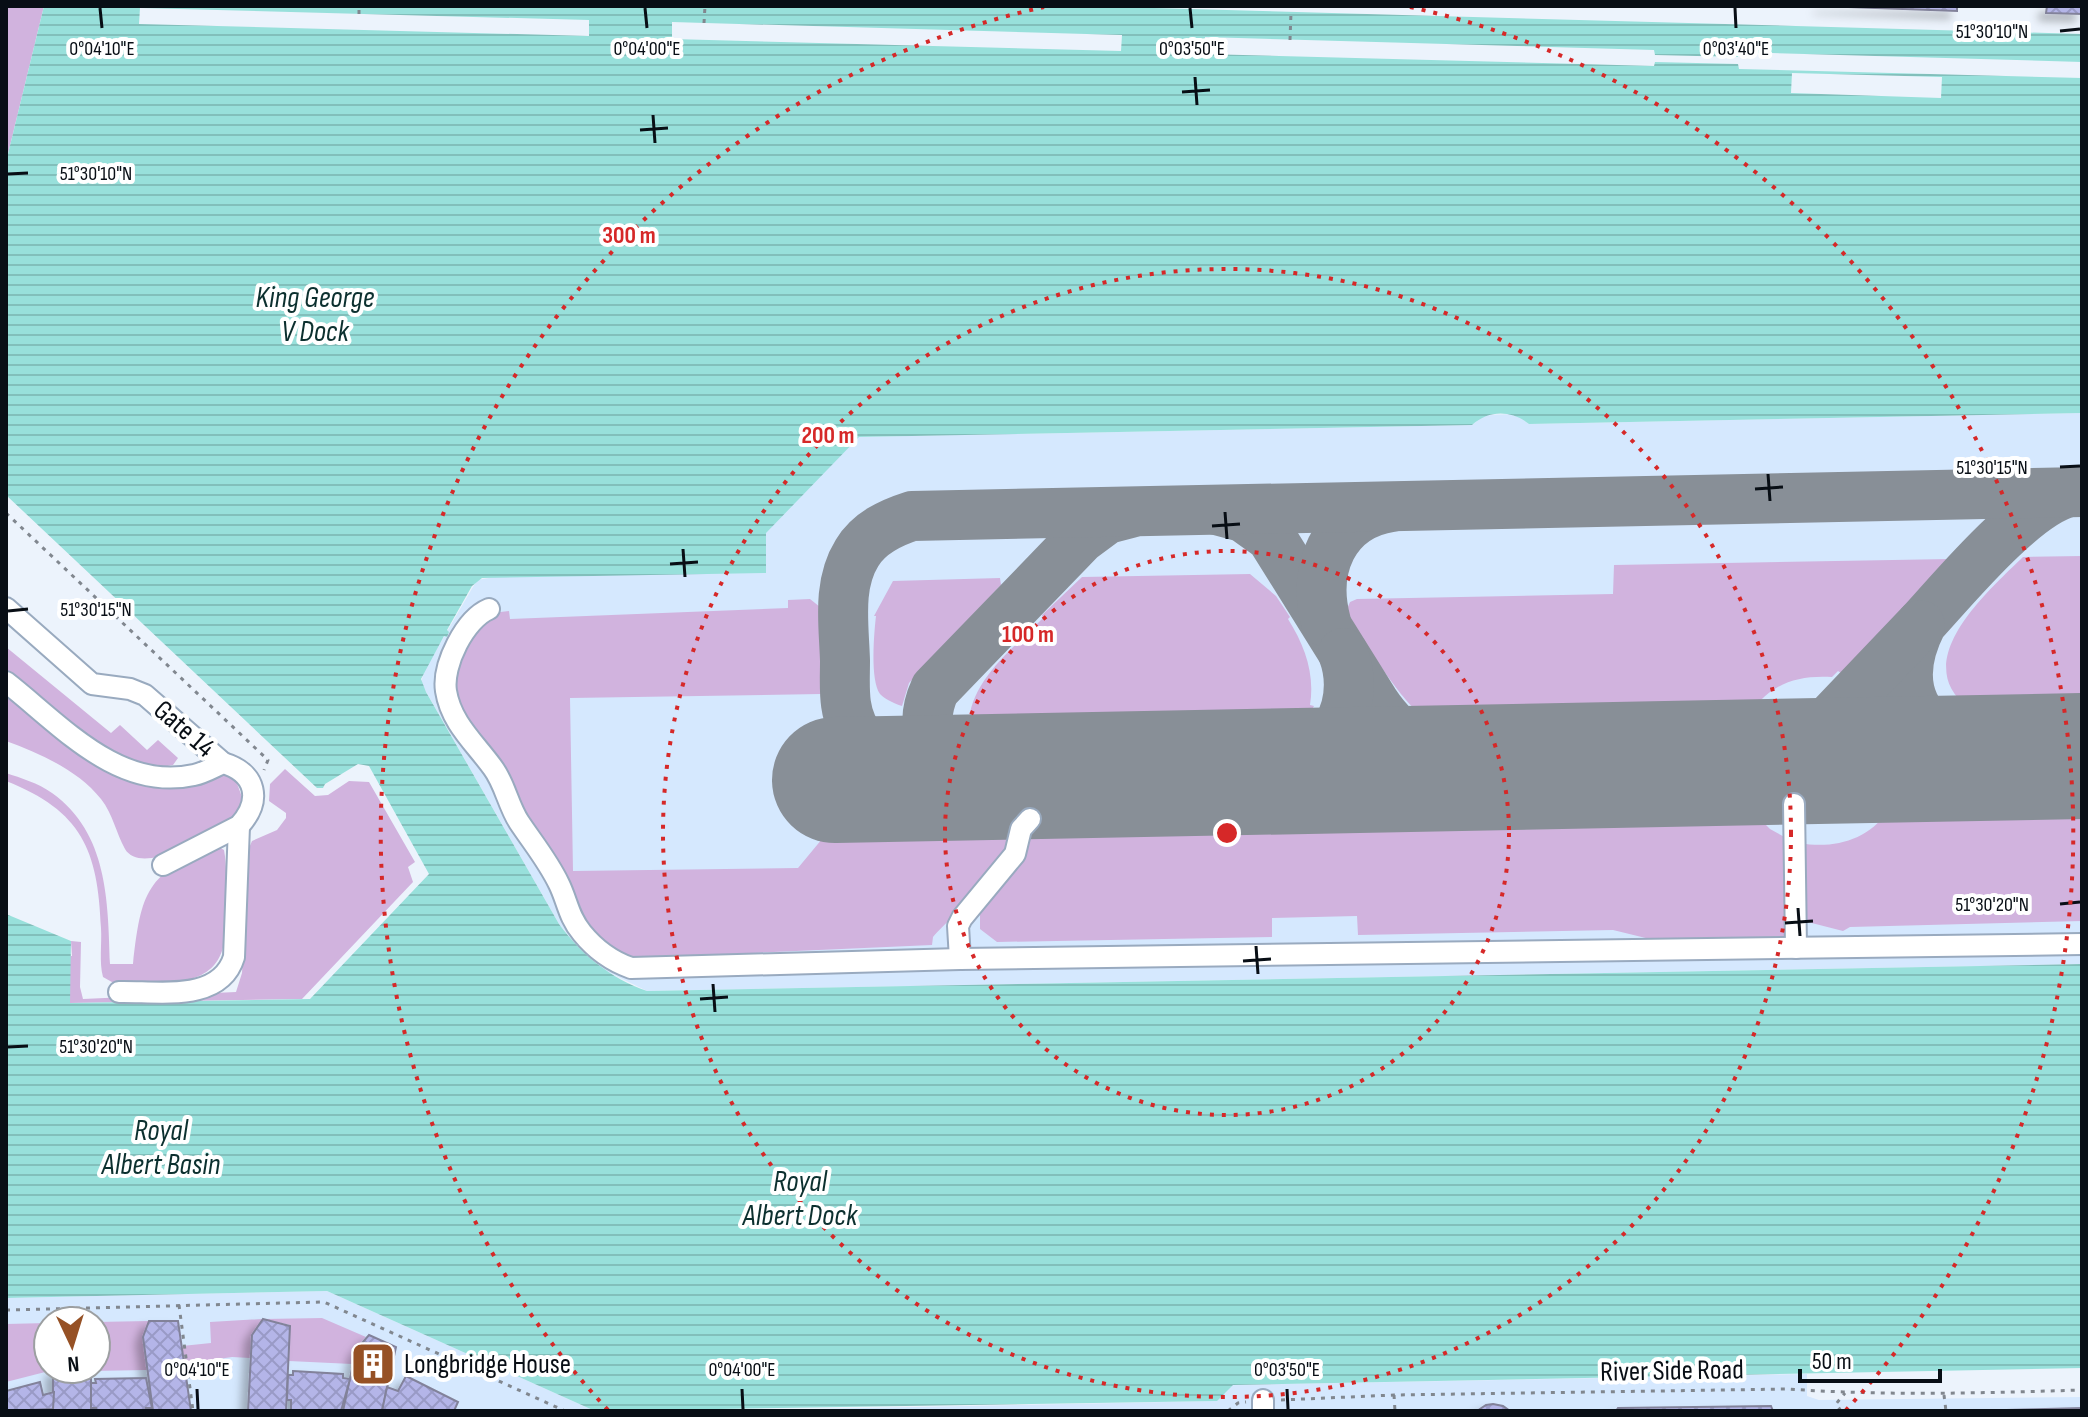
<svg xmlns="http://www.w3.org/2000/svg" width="2088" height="1417" font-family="'Sofia Sans Condensed',sans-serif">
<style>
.built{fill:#d5e8fe;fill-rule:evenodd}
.green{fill:#d1b3de}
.water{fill:url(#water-rules)}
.pier{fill:#ecf3fc}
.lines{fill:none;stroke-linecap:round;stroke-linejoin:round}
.taxiway{stroke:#888f97;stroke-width:50}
.runway{stroke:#888f97;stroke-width:126}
.building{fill:url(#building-cross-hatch);stroke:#82829a;stroke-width:2;filter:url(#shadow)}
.minor-casing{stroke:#99aabf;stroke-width:24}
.path{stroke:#81878f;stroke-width:3;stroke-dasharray:4 6;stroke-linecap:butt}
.minor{stroke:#fff;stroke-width:20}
.ticks{fill:none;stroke:#080e15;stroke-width:3}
.ring{fill:none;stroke:#d62828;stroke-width:4;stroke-dasharray:4 8}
.labels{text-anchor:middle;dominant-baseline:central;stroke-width:8;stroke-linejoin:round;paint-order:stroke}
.street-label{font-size:28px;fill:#080e15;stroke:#fff}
.poi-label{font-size:28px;fill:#080e15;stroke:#fff;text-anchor:start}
.water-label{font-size:30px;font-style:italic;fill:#0c302f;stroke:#fff}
.ticks-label{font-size:20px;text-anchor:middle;fill:#080e15;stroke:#fff;stroke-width:8;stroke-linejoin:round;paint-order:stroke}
.centre{fill:#d62828;stroke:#fff;stroke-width:4}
.ring-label{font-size:24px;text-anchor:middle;font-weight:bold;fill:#d62828;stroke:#fff;stroke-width:8;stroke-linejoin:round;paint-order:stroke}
</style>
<defs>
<pattern id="water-rules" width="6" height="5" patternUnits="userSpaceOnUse" patternTransform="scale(2)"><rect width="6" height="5" fill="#98e0db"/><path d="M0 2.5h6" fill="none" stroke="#82bfbb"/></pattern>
<pattern id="building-cross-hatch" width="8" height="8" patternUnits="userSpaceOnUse" patternTransform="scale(2)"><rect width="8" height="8" fill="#b4b5e8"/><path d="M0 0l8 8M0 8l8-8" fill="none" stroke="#999ac6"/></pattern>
<filter id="shadow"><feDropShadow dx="-7" dy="7" stdDeviation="4" flood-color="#0004"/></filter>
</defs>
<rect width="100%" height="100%" fill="#ecf3fc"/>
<!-- built -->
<g class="built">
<path d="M 2082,413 L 2082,964 L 647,991 L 604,970 L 579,949 L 559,924 L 421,683 L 424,671 L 477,580 L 765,533 L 858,437 L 1472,425 L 1484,415 L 1516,414 L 1529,424 Z"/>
<path d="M 327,1291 L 595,1411 L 6,1411 L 6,1298 ZM 48,1321 L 96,1321 L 96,1369 L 48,1369 Z"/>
<path d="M 1807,1374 L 1807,1396 L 1819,1400 L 2082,1397 L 2082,1411 L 718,1411 L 1216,1401 L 1232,1385 Z"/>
</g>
<!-- green -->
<g class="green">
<path d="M 6,6 L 44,6 L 6,162 Z"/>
<path d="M 2082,556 L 2082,706 L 1969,708 C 1907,662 1987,592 2023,557 Z"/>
<path d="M 1950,559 L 1841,673 L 1838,671 L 1832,677 C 1798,675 1772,683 1752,711 L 1438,718 C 1429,716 1422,714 1415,709 C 1399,696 1353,628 1347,609 L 1350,602 L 1357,599 L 1613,594 L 1614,565 Z"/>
<path d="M 1250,574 L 1276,596 L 1290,617 L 1288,619 C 1305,646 1315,674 1310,705 L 1314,706 L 1307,719 L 969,725 C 969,681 1015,647 1043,618 L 1042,615 L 1082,577 Z"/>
<path d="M 1000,578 L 1001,585 L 909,683 L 902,706 C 896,704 886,700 880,694 C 870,680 874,633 876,616 L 874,616 L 893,581 Z"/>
<path d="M 810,599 L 820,607 L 821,694 L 570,698 L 573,871 L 798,868 L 827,833 L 1015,829 C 1013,860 954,914 933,937 L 932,945 L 638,958 L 635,960 L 596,942 L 453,700 L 456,656 L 492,613 L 509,611 L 510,619 L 788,608 L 788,600 Z"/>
<path d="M 6,647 L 111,733 L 120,725 L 147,750 L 158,740 L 178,758 L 173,765 L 151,769 L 119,760 L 6,676 Z"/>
<path d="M 6,696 L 91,761 L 125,778 L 222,772 L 235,778 L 242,797 L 241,813 C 232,820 222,822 213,827 C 208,830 204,836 199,839 C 183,849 138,871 125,849 C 116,833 113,814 101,799 C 78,770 39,753 6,741 Z"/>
<path d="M 285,769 L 315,796 L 328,795 L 349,781 L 369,782 L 415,862 L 408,867 L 413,882 L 302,999 L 70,1003 L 69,956 L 72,956 L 71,941 L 81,942 L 80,987 L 83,999 L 236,992 L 242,973 L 249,848 L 252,841 L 277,830 L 286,818 L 286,813 L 269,801 L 270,784 Z"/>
<path d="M 6,773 C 21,778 38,783 52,793 C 108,833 108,901 110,964 L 133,964 C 141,893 146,872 217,846 L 224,850 C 227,866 226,883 226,900 C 226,935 230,970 187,980 C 165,986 141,981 119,986 L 103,977 C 99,962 102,944 101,928 C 98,850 82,811 6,781 Z"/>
<path d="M 2082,807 L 2082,921 L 1850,927 L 1843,931 L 1800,920 L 1799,843 C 1833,849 1867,841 1888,811 Z"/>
<path d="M 1754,813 L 1770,829 L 1790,840 L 1789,932 L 1781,939 L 1658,941 L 1613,930 L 1358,935 L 1357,916 L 1272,918 L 1272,937 L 997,942 L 980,929 L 980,906 L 1028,829 Z"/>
<path d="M 322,1318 L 366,1337 L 355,1349 L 352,1364 L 289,1361 L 290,1325 L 264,1319 Z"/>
<path d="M 262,1319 L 252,1335 L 250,1358 L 232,1357 L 185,1364 L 182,1346 L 211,1343 L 210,1322 Z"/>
<path d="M 149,1321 L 143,1337 L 147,1370 L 91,1371 L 96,1369 L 96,1322 Z"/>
<path d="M 48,1323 L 48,1369 L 53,1370 L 6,1382 L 6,1324 Z"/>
</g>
<!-- water -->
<path class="water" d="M 44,6 L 1082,6 L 2082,34 L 2082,413 L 1529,424 C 1511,410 1489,410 1472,425 L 859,437 L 766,533 L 766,573 L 482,578 L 472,586 L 447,630 L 449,632 L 447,637 L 444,636 L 421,679 L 426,692 L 559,924 C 582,955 610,978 647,991 L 2082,964 L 2082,1368 L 1233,1385 L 1217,1401 L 595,1411 L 327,1291 L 6,1298 L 6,914 L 71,941 L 70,1003 L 310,999 L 429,874 L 369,766 L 358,764 L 325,784 L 323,788 L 317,788 L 6,495 L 6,162 Z"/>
<!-- pier -->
<g class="pier">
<path d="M 140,8 L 589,20 L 589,36 L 139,24 Z"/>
<path d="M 672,22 L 1122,35 L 1121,51 L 672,39 Z"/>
<path d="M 1205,37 L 1654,50 L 1655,55 L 1738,57 L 1739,52 L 2082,62 L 2082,78 L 1739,69 L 1738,64 L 1655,62 L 1654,66 L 1204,54 Z"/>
<path d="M 1792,73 L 1942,77 L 1941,98 L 1791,93 Z"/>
</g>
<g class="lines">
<!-- taxiway -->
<g class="taxiway">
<path d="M 1217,510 L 1243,517 L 1271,537 L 1374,702 C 1404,747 1434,757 1485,767"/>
<path d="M 1326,622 C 1312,570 1332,516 1391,507"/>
<path d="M 1977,758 C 1916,730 1889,688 1922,623 C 1955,587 2024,503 2070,492"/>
<path d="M 1748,762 C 1776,758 1795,751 1817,733 L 1920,625"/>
<path d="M 1269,772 C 1285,767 1302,762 1316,752 C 1347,729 1356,688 1343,653"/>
<path d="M 980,777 C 937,764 915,733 935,689 L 1080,539 L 1107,519 L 1130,513"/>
<path d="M 932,778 C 905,772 881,766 863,743 C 854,732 848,718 846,704 C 844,690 845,675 845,661 C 844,625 837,585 857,553 C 869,533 890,523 912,516 L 2082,492"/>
</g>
<!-- runway -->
<path class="runway" d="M 835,780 L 2082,756"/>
</g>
<!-- building -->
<g class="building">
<path d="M 1820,6 L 1957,6 L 1957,11 Z"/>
<path d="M 2047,6 L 2082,6 L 2082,14 L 2046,13 Z"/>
<path d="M 263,1319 L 290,1326 L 286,1411 L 248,1411 L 252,1335 Z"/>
<path d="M 149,1321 L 178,1321 L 191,1411 L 153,1411 L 143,1337 Z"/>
<path d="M 369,1335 L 396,1347 L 382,1411 L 343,1411 L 356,1350 Z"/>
<path d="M 91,1369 L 91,1411 L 53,1411 L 53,1369 Z"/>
<path d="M 293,1371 L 343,1374 L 343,1378 L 350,1379 L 341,1411 L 291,1410 L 291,1400 L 287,1400 L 288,1375 L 293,1375 Z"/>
<path d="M 406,1376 L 458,1402 L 454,1411 L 382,1411 L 387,1387 L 398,1391 Z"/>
<path d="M 146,1378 L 152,1408 L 146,1408 L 146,1411 L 96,1411 L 96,1408 L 91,1408 L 91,1383 L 96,1383 L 95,1379 Z"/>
<path d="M 40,1382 L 43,1395 L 54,1392 L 53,1409 L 6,1411 L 6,1391 Z"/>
<path d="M 1493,1404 L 1503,1406 L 1510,1411 L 1477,1411 L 1486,1405 Z"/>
<path d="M 1771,1406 L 1773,1411 L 1616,1411 L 1618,1408 Z"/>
<path d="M 2082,1408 L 2082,1411 L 1967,1411 Z"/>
</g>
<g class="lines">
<!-- minor casing -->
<g class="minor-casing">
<g id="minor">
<path d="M 6,608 L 92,684 L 130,689 L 145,695 L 223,763"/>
<path d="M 489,609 C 465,619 442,665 446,691 C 451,723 475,743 493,768 C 505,784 508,805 519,822 C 533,843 548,861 559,884 C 567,900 569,918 582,933 C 595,949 611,961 631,968 L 960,959 L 2082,944"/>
<path d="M 6,682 C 60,724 118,792 194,775 C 204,773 214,767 223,763 C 257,773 262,801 239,826 L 163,865"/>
<path d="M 1794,804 L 1796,948"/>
<path d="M 960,959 L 958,926 L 962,918 L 1015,854 L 1021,829 L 1030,819"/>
<path d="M 119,992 C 158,991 220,1003 234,957 L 239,826"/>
<path d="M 1263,1400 L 1263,1411"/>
</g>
</g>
<!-- path -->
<g class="path">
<path d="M 359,14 L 359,6"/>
<path d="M 704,23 L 705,6"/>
<path d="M 1290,40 L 1291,12"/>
<path d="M 6,513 L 268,760 L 264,770"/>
<path d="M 179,1305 L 193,1411"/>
<path d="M 6,1310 L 324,1302 L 565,1411"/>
<path d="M 1394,1395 L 1395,1411"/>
<path d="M 1944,1395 L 1946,1411"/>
<path d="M 1281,1400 L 1394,1395 L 1788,1389 C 1886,1396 1984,1393 2082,1390"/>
<path d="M 1228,1411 L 1238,1403 L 1246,1402"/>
<path d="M 1841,1411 L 1836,1404 L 1845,1393"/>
</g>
<!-- minor -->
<use href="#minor" class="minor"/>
</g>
<!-- ticks -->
<path class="ticks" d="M 100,8 L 102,28M 645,8 L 647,28M 1190,8 L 1192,28M 1735,8 L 1736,28M 2060,31 L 2080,29M 1195,77 L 1197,105M 1182,92 L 1210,90M 653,115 L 655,143M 640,130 L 668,128M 8,174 L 28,173M 2060,467 L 2080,466M 1768,474 L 1770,501M 1755,489 L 1783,487M 1225,512 L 1227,539M 1212,526 L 1240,524M 683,549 L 685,577M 670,564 L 698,562M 8,611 L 28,609M 2060,904 L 2080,902M 1798,908 L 1800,936M 1785,923 L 1813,921M 1256,946 L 1258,974M 1243,961 L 1271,959M 713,984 L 715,1012M 700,999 L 728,997M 8,1047 L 28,1046M 197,1389 L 198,1409M 742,1389 L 743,1409M 1287,1389 L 1288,1409"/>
<!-- distance rings -->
<g class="ring">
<circle cx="1227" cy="833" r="282"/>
<circle cx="1227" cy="833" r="564"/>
<path d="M608 1410A846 846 0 0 1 1044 7M1410 7A846 846 0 0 1 1846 1410"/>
</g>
<!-- icons -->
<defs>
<g id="building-square" transform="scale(2.3)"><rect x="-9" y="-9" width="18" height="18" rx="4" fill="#965125" stroke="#fff"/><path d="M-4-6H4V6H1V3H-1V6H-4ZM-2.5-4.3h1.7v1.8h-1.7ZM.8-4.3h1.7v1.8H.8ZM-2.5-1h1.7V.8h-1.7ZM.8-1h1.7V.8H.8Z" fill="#fff"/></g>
</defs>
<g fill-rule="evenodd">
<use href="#building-square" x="373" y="1364"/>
</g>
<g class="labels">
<!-- street labels -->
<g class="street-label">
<text transform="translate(184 729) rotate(41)">Gate 14</text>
<text transform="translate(1672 1371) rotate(-1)">River Side Road</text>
</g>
<!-- poi labels -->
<g class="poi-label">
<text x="404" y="1364">Longbridge House</text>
</g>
<!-- water labels -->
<g class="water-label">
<text x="315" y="298">King George<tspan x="315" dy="34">V Dock</tspan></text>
<text x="161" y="1131">Royal<tspan x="161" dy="34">Albert Basin</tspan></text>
<text x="800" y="1182">Royal<tspan x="800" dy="34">Albert Dock</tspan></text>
</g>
</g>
<g class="ticks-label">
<text x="1992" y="38">51°30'10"N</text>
<text x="102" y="55">0°04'10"E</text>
<text x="647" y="55">0°04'00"E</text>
<text x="1192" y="55">0°03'50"E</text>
<text x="1736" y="55">0°03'40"E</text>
<text x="96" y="180">51°30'10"N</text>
<text x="1992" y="474">51°30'15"N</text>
<text x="96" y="616">51°30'15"N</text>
<text x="1992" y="911">51°30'20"N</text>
<text x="96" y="1053">51°30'20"N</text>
<text x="197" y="1376">0°04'10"E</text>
<text x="742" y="1376">0°04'00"E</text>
<text x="1287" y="1376">0°03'50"E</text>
</g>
<circle cx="1227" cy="833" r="12" class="centre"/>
<g class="ring-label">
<text x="629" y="243">300 m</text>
<text x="828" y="443">200 m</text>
<text x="1028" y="642">100 m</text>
</g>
<!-- border -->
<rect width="2088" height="1417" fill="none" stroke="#080e15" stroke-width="16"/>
<!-- north arrow -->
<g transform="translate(72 1345) rotate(176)"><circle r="38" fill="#ffffff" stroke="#9c9fa1" stroke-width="2"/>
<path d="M0-6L14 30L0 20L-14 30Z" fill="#965125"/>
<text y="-12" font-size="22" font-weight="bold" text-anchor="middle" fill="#080e15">N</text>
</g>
<!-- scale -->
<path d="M1800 1369v12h140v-12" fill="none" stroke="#080e15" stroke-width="4"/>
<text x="1812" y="1369" font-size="24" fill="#080e15" stroke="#ffffff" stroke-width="6" paint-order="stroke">50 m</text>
</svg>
